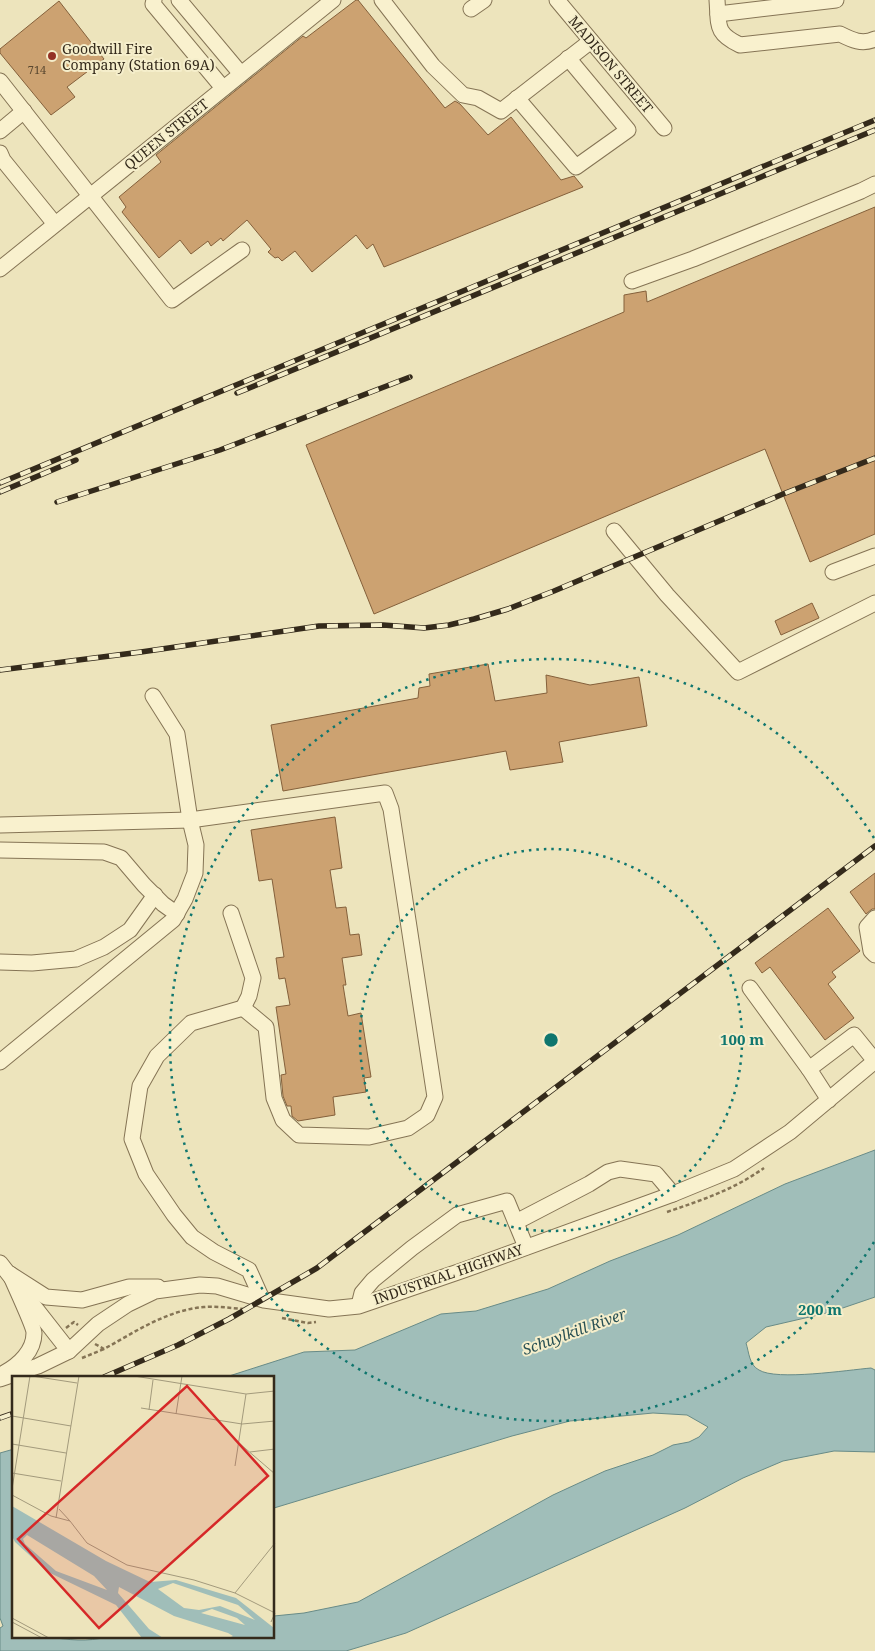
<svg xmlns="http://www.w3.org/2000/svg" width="875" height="1651" font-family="'Noto Serif',serif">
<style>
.water{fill:#a0beb9;stroke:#688b87}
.building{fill:#cca271;stroke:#84603b}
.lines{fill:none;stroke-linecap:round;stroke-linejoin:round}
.minor-casing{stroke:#857455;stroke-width:17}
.path{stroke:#857455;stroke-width:2.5;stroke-dasharray:4 2.5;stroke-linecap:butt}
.minor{stroke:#f9f1ce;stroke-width:15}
.rail-casing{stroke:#342a1b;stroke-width:5.5}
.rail{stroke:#f5eecb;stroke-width:4;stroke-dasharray:11;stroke-linecap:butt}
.ring{fill:none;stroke:#0f766e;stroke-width:2.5;stroke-dasharray:2.5 5}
.poi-dot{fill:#943225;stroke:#f5eecb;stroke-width:2}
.labels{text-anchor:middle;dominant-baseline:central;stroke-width:4;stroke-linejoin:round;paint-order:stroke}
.number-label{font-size:11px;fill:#5a4830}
.poi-label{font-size:14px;fill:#342a1b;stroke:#f5eecb;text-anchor:start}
.street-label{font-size:14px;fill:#342a1b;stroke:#f5eecb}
.water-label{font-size:15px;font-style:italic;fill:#295154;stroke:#f5eecb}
.inset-road{fill:none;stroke:#a39a7c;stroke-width:1}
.view{fill:#d62828;fill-opacity:0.15;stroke:#d62828;stroke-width:2.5}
.inset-edge{fill:none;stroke:#342a1b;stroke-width:2.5}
.centre{fill:#0f766e;stroke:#f5eecb;stroke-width:2.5}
.ring-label{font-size:15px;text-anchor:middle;font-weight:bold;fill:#0f766e;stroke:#f5eecb;stroke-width:4;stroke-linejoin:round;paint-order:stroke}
</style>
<rect width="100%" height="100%" fill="#ede4bc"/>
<!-- water -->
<path class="water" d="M 875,1150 L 875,1297 L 831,1312 L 766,1327 L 746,1343 C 749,1352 749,1365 759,1370 C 776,1381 848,1370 871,1368 L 875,1370 L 875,1452 L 834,1451 L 783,1461 L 743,1478 L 685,1508 L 406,1633 L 346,1651 L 0,1651 L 0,1628 L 3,1626 L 0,1618 L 0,1453 L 14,1449 L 14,1637 C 25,1637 38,1636 49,1637 C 69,1640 87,1642 107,1637 L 274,1637 L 274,1616 L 304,1613 L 358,1602 L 553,1495 L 605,1471 L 653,1455 L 673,1445 L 689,1442 L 699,1437 L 708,1427 L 687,1415 L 653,1413 L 570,1421 L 512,1436 L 274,1508 L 274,1377 L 226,1377 L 304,1352 L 355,1350 L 441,1314 L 476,1311 L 548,1289 L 610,1261 L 678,1235 L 785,1184 Z"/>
<!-- building -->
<g class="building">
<path d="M 356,0 L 358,0 L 445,108 L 455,101 L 460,104 L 488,135 L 511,117 L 561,180 L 574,176 L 583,187 L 384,267 L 373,244 L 367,249 L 356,235 L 312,272 L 295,251 L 282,261 L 278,257 L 275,258 L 268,252 L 271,249 L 247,220 L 223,241 L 221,238 L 211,246 L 208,241 L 191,254 L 180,240 L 159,258 L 122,212 L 126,207 L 119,197 L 161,162 L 156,155 L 303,36 L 306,38 Z"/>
<path d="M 59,1 L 104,59 L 67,87 L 75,97 L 51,115 L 0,53 L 0,49 Z"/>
<path d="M 875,207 L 875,534 L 810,562 L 765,449 L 374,614 L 306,445 L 624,312 L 624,295 L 646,291 L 647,302 Z"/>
<path d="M 812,603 L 819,618 L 781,635 L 775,621 Z"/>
<path d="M 488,664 L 495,701 L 547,693 L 546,675 L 590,685 L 639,677 L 647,726 L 559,742 L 563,762 L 510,770 L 506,751 L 283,791 L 271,725 L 418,698 L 419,688 L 430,686 L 429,674 Z"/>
<path d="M 335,817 L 342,868 L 330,870 L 336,908 L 346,907 L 350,935 L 359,934 L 362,955 L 342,958 L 346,985 L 343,985 L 348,1016 L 361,1013 L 371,1077 L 364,1078 L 366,1092 L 333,1097 L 335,1115 L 298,1121 L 292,1116 L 291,1106 L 287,1106 L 283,1096 L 281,1075 L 286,1074 L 276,1007 L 290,1005 L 285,978 L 279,979 L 276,958 L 284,957 L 272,879 L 259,881 L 251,830 Z"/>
<path d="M 875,873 L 875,909 L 872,909 L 866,914 L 850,892 Z"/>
<path d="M 828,908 L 860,951 L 832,972 L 836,977 L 828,984 L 854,1018 L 825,1040 L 770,967 L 762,973 L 755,963 Z"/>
</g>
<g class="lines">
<!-- minor casing -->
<g class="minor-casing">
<g id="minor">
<path d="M 154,0 L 153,4 L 223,88"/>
<path d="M 179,0 L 241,74"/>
<path d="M 382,0 L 433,66 L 463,95 L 478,98 L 501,111 L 591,41"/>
<path d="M 557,0 L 664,128"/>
<path d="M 717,0 C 719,26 715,33 740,45 L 840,34 C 852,40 862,45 875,39"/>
<path d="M 471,9 L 484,0"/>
<path d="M 718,14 L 836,0"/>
<path d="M 0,81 L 172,300 L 242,250"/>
<path d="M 517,98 L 576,167 L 628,130 L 568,58"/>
<path d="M 0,131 L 24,111"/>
<path d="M 0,153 L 3,160 L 55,224"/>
<path d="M 0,269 L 333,0"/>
<path d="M 632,281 L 693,259 L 861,191 L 875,184"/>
<path d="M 614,531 L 667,595 L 738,672 L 875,603"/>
<path d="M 833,572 L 875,556"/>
<path d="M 0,825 L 190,820 L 385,793 L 391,809 L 435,1097 L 427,1115 L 408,1128 L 369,1137 L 299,1135 L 283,1120 L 274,1098 L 266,1027 L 243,1008"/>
<path d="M 0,850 L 104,852 L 121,858 L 144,885 L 163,904 L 177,914"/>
<path d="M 231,913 L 253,978 L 249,996 L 243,1008"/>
<path d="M 875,918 L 867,927 L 871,951 L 875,955"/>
<path d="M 0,962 L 32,963 L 76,959 L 104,947 L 130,930 L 155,895"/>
<path d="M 750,988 L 809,1069"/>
<path d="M 243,1008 L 191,1023 L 157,1056 L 140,1086 L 132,1139 L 146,1174 L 174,1215 L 192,1237 L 214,1252 L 249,1270 L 262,1299"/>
<path d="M 0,1062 L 173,920 L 185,899 L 195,873 L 196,845 L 190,820 L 177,734 L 153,696"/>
<path d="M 516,1222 L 589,1184 L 608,1172 L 620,1169 L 656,1174 L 673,1194"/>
<path d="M 0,1263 L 69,1351"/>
<path d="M 10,1274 L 46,1297 L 82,1300 L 129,1287 L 158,1287"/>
<path d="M 359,1305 L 362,1293 L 373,1280 L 412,1248 L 457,1215 L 507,1201 L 526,1247"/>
<path d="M 4,1373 C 19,1365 34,1351 34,1333 C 34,1326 14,1284 10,1274"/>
<path d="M 0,1379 L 38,1366 L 69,1351 L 98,1324 L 128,1304 L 155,1291 L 200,1285 L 217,1286 L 264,1300 L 329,1309 L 359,1306 L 464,1270 L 673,1194 L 734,1169 L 790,1132 L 875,1061 L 854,1035 L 809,1069 L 829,1100"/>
</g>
</g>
<!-- path -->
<g class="path">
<path d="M 667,1212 C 702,1200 733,1190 764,1168"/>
<path d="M 282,1318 L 308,1323 L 316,1322"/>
<path d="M 66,1328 L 74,1322 L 78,1325"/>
<path d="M 95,1344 L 104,1349 C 135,1332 167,1310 204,1307 C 217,1306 230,1308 243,1309"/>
<path d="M 82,1358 L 104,1349"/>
</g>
<!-- minor -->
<use href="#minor" class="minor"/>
<!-- rail casing -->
<g class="rail-casing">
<g id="rail">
<path d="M 237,393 L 875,130"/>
<path d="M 0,483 L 875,120"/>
<path d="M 0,492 L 76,460"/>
<path d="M 57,502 L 220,450 L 410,377"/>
<path d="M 0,670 L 141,652 L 319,626 L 383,625 L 424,628 L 449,625 L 474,619 L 508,609 L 554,591 L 783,494 L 875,458"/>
<path d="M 104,1377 L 178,1345 L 229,1319 L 317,1268 L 875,846"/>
<path d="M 0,1418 L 14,1413"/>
</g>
</g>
<!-- rail -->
<use href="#rail" class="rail"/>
</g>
<!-- distance rings -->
<g class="ring">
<circle cx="551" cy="1040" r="191"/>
<path d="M874 1242A381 381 0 1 1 874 838"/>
</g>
<!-- markers -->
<circle class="poi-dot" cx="52" cy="56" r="5"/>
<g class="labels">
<!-- number labels -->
<g class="number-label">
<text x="37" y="69">714</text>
</g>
<!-- poi labels -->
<g class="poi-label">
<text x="62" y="48">Goodwill Fire<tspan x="62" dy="16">Company (Station 69A)</tspan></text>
</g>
<!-- street labels -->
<g class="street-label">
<text transform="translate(611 64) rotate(50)">MADISON STREET</text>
<text transform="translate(166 134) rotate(-39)">QUEEN STREET</text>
<text transform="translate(448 1274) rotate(-19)">INDUSTRIAL HIGHWAY</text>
</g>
<!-- water labels -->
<g class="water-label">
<text transform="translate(574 1331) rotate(-20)">Schuylkill River</text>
</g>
</g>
<!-- overview -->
<g transform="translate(12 1376)">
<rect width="262" height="262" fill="#ede4bc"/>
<path d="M 0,130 L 94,185 L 138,206 L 164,204 L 224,222 L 262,252 L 262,262 L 217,262 L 221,260 L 216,257 L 162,240 L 107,211 L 106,217 L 137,253 L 151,262 L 130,262 L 104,229 L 36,196 L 3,166 L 0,160 ZM 15,159 L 82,200 L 95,214 L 44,195 L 13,168 L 11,163 ZM 161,207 L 226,229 L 243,244 L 208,230 L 187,234 L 172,232 L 146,213 ZM 200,233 L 225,242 L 233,249 L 189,237 Z" fill="#a0beb9" fill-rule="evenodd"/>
<path class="inset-road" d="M 20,0 L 65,7M 122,0 L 234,18 L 263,15M 129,32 L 230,48 L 263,45M 137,34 L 141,4M 164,38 L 170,0M 0,40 L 59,50M 227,67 L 263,98M 0,68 L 54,77M 238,76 L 263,73M 223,90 L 234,18M 0,97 L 49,105M 0,113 L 18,0M 0,119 L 39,140 L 58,145 L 75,167 L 115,189 L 182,204 L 223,217 L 263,237 L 259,246M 47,133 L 58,145M 44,142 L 67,0M 223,217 L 263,167M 0,242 L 37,262M 0,246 L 30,262"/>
<path class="view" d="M 175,10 L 256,100 L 87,252 L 6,163 Z"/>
<rect width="262" height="262" class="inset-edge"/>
</g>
<circle cx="551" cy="1040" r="8" class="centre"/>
<g class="ring-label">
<text x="742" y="1045">100 m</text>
<text x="820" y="1315">200 m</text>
</g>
</svg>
